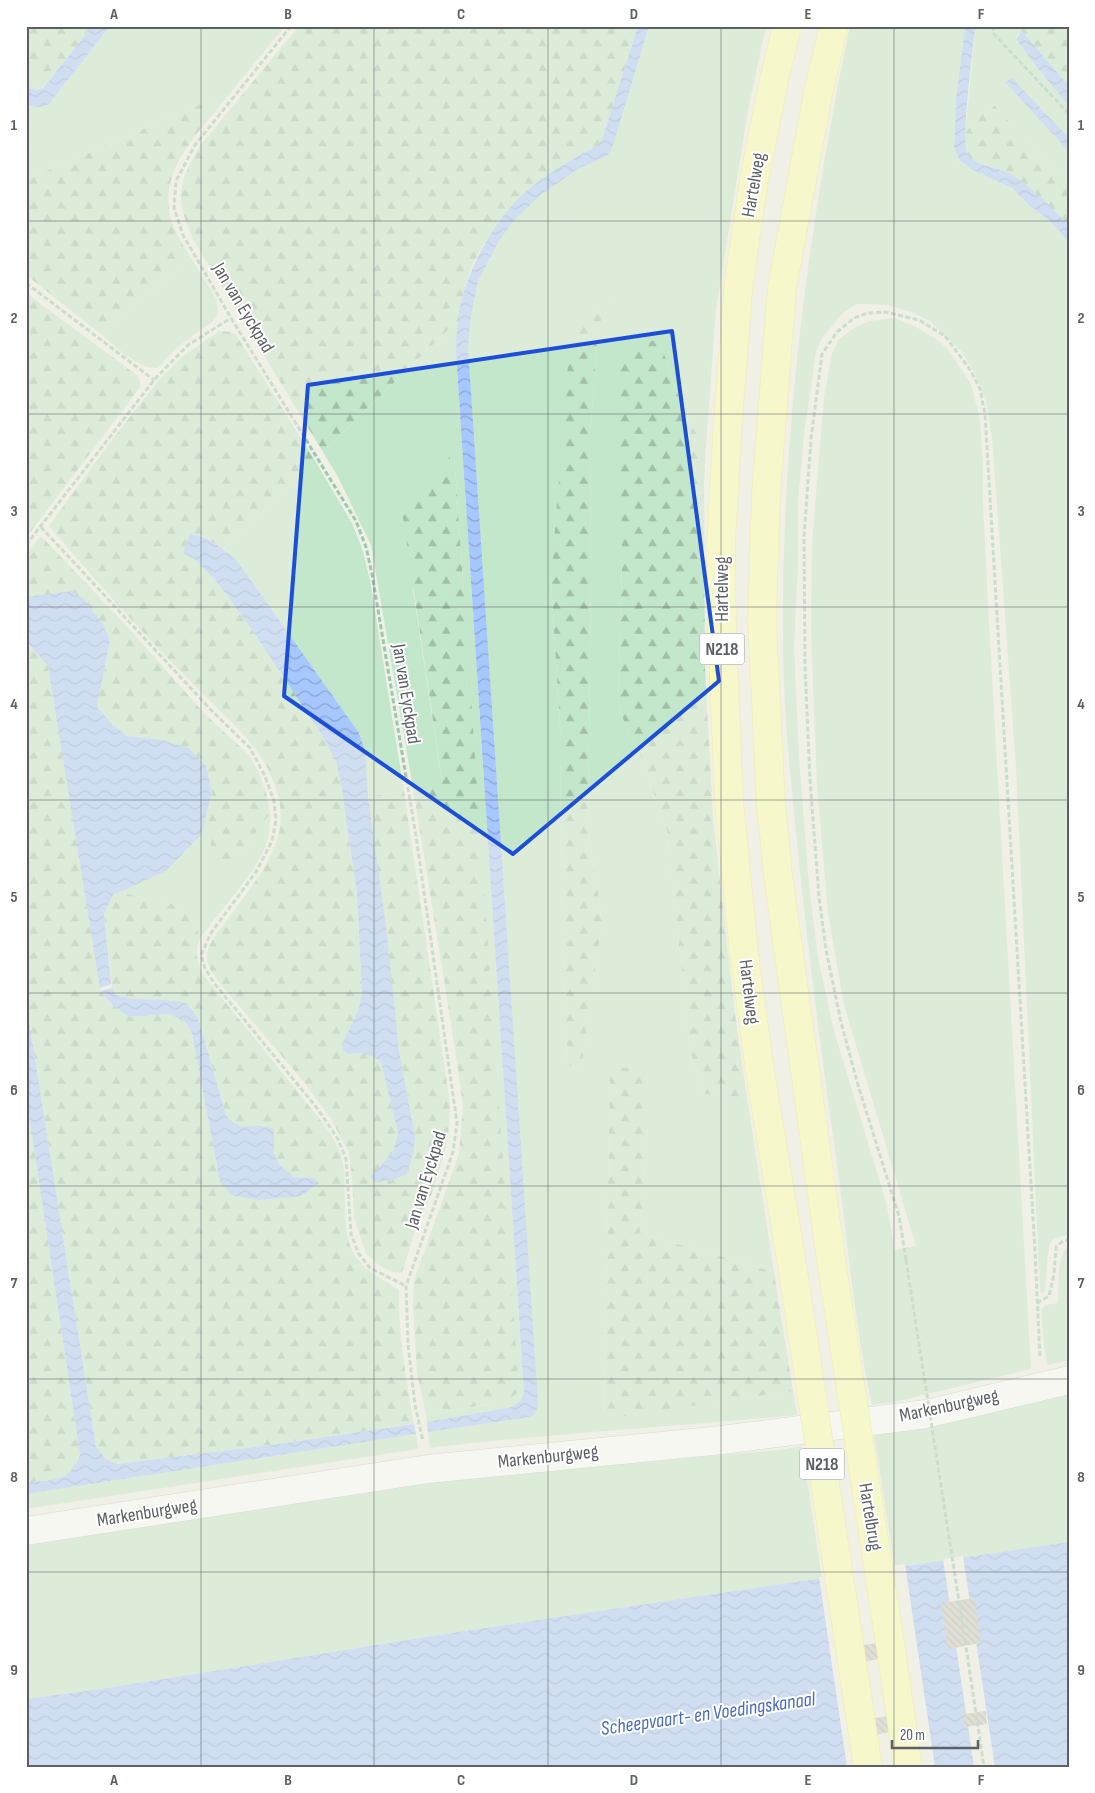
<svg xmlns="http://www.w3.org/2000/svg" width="1095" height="1793" font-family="'Sofia Sans Condensed',sans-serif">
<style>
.grass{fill:#c3e7ca;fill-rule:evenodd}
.forest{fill:url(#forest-firs)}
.water{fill:url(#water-waves)}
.pier{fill:#f0f0e6}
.building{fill:url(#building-back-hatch)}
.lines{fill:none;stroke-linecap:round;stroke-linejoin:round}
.minor-casing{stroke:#bdbec4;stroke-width:29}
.major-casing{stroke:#f2e65d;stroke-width:29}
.path{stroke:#9cc8b1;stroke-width:3;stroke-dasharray:5 2.5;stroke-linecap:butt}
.minor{stroke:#fff;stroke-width:28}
.major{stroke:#fcffac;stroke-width:28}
.major-bridge-casing{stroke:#f2e65d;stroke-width:29;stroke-linecap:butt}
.path-bridge{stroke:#9cc8b1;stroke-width:3;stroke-dasharray:5 2.5;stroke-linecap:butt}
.major-bridge{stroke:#fcffac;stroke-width:28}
.marked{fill:none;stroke:#1d4ed8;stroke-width:4;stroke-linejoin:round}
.grid{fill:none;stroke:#5d6066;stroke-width:1;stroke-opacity:0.55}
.labels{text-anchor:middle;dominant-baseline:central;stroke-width:4;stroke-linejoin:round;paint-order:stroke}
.shield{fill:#fff;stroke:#8e9094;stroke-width:1}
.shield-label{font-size:18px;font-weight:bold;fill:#5d6066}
.street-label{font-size:19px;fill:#5d6066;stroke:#fff}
.water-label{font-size:20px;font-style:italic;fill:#476cc5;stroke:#fff}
.neatline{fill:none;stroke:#5d6066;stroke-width:2}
.grid-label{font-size:16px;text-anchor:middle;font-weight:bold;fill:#5d6066}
</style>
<defs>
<pattern id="forest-firs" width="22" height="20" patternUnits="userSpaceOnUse" patternTransform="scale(1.25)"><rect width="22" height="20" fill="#c3e7ca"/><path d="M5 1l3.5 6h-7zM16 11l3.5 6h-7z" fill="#a2bfa8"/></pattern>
<pattern id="water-waves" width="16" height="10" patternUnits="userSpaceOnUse" patternTransform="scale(1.25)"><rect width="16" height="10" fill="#a7c7ff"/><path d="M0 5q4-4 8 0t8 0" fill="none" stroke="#8ba5d2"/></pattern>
<pattern id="building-back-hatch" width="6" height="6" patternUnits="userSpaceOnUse" patternTransform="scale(1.25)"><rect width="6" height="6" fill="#cbcac3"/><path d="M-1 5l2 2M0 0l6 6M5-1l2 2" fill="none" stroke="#a8a7a2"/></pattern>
</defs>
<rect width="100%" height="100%" fill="#f0f0e6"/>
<!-- grass -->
<g class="grass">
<path d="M 110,26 L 285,26 L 227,97 L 215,98 L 26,180 L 26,103 L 30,106 L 49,104 Z"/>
<path d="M 649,26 L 766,26 L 748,110 L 716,309 L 706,447 L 686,418 L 660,342 L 622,557 L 618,701 L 627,732 L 639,751 L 667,830 L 690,1051 L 705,1094 L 747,1098 L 774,1272 L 640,1233 L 648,1124 L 610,1069 L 604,1418 L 793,1391 L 797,1415 C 674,1427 552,1433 430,1448 L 428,1432 L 530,1417 L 468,347 L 471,316 L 478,281 L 499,241 L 516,217 L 542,194 L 578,169 L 607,156 L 612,149 ZM 612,301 L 598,325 L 590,438 L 591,573 L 588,827 L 602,921 L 581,1069 L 568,1065 L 560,892 L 561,743 L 551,581 L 590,311 Z"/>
<path d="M 850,26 L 965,26 L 956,100 L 954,148 L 960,162 L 973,170 L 1012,188 L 1028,204 L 1053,224 L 1069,243 L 1069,1234 C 1064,1236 1057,1237 1053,1240 C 1045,1246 1048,1281 1044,1293 L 1040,1292 L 1016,767 L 992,437 L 986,402 L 974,371 L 961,351 L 930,321 L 911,312 L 888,305 L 857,304 L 843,313 L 822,338 L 816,352 L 804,435 L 798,502 L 798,564 L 794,647 L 799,758 L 809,885 L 818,958 L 834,1031 L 886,1202 L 895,1250 L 916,1246 L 844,1005 L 828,913 L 817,787 L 811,631 L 812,544 L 824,397 L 832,353 L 839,339 L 854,328 L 869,321 L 895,318 L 918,328 L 939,341 L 950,352 L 971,384 L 980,419 L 983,466 L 983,502 L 988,604 L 1031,1369 L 894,1402 L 872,1405 C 853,1319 847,1230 834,1143 C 820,1046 808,949 798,852 C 791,785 784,717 783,650 C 781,487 797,324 824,163 C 832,118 840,72 850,26 Z"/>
<path d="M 976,26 L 1020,26 L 1016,39 L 1036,66 L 1069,106 L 1069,138 L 1005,82 L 1069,152 L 1069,183 L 1044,159 L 992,103 L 965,133 Z"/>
<path d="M 26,71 L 44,86 C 39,91 32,90 26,86 Z"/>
<path d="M 191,258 L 217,300 L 218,314 L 212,322 L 175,349 L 158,368 C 136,369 117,347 101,334 Z"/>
<path d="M 459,319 L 456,352 L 524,1392 L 521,1400 L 512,1407 L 427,1422 L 426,1415 L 492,1404 L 463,581 L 454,453 L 413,590 L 442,782 L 413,788 L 371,545 L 338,477 L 323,452 Z"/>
<path d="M 314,459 L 352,523 L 362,548 L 370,580 L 404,791 L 368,797 L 365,750 L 359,733 L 238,562 L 224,549 Z"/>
<path d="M 270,813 C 270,824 270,836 265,847 C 251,880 221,908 201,937 L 184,910 L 159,898 L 141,898 L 120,891 L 166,871 L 201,835 L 204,823 L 211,845 L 238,856 Z"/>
<path d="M 1069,1246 L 1069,1360 L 1048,1365 L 1044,1348 L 1041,1310 L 1046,1305 L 1058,1303 C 1059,1288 1056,1255 1069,1246 Z"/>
<path d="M 1069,1395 L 1069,1542 L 895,1568 L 874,1435 Z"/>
<path d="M 416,1434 L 418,1449 L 26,1509 L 26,1494 Z"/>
<path d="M 802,1446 L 822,1579 L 477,1629 L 107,1688 L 26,1699 L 26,1541 L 467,1477 L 779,1450 Z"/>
</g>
<!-- forest -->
<g class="forest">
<path d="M 26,26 L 92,26 L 44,86 L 26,71 Z"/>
<path d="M 299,26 L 638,26 L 603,139 L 598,145 C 574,158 551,171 530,188 C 510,204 484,240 473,264 C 466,281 461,301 459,319 L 323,452 L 194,241 C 175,200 177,186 199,147 Z"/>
<path d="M 1020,26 L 1069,26 L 1069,86 L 1022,31 L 1018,35 Z"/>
<path d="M 227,97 C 196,136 150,177 176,232 C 180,241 186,249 191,258 L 101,334 L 26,275 L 26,180 L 215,98 Z"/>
<path d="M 992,103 L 1044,159 L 1069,183 L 1069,225 C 1054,209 1026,182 1007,172 C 996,167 981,167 971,158 C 964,151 964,142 965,133 Z"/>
<path d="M 26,293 L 138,376 L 141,386 L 26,538 Z"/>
<path d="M 612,300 L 598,326 L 590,438 L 591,573 L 588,827 L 602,921 L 581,1069 L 568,1065 L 560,892 L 561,743 L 551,581 L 569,350 L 590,311 Z"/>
<path d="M 219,331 L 231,332 L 236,335 L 314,459 L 224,549 L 203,536 L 183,553 L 194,559 L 217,582 L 253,631 L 323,737 L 336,762 L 341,783 L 357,895 L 362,992 L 359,1009 L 343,1044 L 348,1054 C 362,1052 370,1053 381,1062 L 398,1133 L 394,1152 L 371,1177 L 415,1137 L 399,1051 L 368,797 L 404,791 L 450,1104 L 449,1129 L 446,1148 L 431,1196 L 418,1221 L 402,1273 L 392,1272 L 379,1265 L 366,1254 L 354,1217 L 352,1179 L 349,1153 L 331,1119 L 304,1082 L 218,981 C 213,974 207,966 207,957 C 206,947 216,934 222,927 C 248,888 292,848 278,796 C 267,754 243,734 214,705 C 192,683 171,662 150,640 C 115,603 82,564 49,526 L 111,441 L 159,380 L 182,357 Z"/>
<path d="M 634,338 L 660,342 L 686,418 L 706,447 L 704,481 L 705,667 L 713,818 L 734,1007 L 747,1098 L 705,1094 L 690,1051 L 667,830 L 639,751 L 627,732 L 618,701 L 622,557 L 620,367 Z"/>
<path d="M 454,452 L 518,1378 L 517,1393 L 507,1401 L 426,1415 L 417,1373 L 413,1306 L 414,1280 L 459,1154 L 463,1106 L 454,1042 L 413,788 L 442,781 L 402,512 Z"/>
<path d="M 41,536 L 124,623 L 205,714 L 248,754 L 258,771 L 266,792 L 270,813 L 238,856 L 223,862 L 211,845 L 204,823 L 212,792 L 162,740 L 127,736 L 111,723 L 97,707 L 110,640 L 26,597 L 26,553 Z"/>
<path d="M 26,641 L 48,666 L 101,991 L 111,1004 L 129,1017 L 169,1014 L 185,1022 L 192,1033 L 220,1182 L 319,1183 L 313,1178 C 307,1177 298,1178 293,1176 C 274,1167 271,1143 265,1125 C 247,1127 238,1131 226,1115 L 198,1018 L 166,1000 L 134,999 L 116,995 L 112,988 L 104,914 L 113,895 L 120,891 L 141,898 L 159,898 L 184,910 L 201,937 C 194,950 197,960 202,973 L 322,1122 C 330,1133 339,1145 342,1159 C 349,1187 339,1234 356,1257 C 367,1272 383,1280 399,1290 C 398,1335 406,1379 414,1424 L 279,1444 L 117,1464 L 106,1459 L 96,1447 L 26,1001 Z"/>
<path d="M 630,1067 L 641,1069 L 648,1124 L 640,1233 L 774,1272 L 793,1391 L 604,1419 L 610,1069 Z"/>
<path d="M 26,1095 L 80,1455 C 70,1483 52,1479 26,1483 Z"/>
</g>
<!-- water -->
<g class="water">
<path d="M 92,26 L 110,26 L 49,104 C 41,108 34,108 26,103 L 26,86 L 36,90 L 43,88 Z"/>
<path d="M 638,26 L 649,26 L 612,149 L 607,156 L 578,169 L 542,194 L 516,218 L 499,241 L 478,281 L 471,316 L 468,347 L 538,1403 L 536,1412 L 531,1417 L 428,1432 L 427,1422 L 512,1407 L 521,1400 L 524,1392 L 456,352 C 457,336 457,318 461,302 C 471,262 497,215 530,188 C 551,171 574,158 598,145 L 602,140 Z"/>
<path d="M 965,26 L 976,26 C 973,43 961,143 967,152 C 975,167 994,166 1007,172 C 1027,182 1054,209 1069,225 L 1069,243 L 1053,224 L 1028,204 L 1012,188 L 973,170 L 960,161 L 954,148 L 956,100 Z"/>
<path d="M 1022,31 L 1069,86 L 1069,106 L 1036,66 L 1016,39 Z"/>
<path d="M 1012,78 L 1069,138 L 1069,152 L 1005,82 Z"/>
<path d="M 190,534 C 210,537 224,549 238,562 L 359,733 L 365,750 L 368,797 L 386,926 L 399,1051 L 415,1137 L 413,1153 L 407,1174 L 392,1180 L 376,1182 L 370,1177 L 393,1152 L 398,1133 L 381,1062 C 370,1053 362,1052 348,1054 L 343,1051 L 342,1044 L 359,1009 L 362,992 L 357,895 L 341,783 L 336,762 L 323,737 L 253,631 L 217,582 L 194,559 L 183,553 Z"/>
<path d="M 72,591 L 85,600 L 102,623 L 110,640 L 97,707 L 111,723 L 127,736 L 162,740 L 189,748 L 206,766 L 212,792 L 201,835 L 166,871 L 113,895 L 104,914 L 111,984 L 100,988 L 48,666 L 26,641 L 26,597 Z"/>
<path d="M 112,988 L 116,995 L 134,999 L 166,1000 L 186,1003 L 198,1018 L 226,1115 C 243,1137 253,1119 274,1129 L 274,1153 L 279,1164 L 294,1177 L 313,1178 L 319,1183 L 301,1196 L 259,1200 L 232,1195 L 220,1182 L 192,1033 L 185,1022 L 169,1014 L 129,1017 L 111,1004 L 101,991 Z"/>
<path d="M 26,1001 L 96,1447 L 106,1459 L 117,1464 L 279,1444 L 414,1424 L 416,1434 L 26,1494 L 26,1483 C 52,1479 70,1483 80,1455 L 26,1095 Z"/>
<path d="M 1069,1542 L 1069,1767 L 26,1767 L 26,1699 L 107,1688 L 477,1629 Z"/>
</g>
<!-- pier -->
<g class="pier">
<path d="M 963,1556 L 995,1767 L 974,1767 L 943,1559 Z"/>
<path d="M 905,1564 L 935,1767 L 847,1767 L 819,1577 Z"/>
</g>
<!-- building -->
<g class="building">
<path d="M 974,1598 L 981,1643 L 948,1649 L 941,1603 Z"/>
<path d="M 902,1639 L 905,1655 L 841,1665 L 839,1649 Z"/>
<path d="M 986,1711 L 987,1724 L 965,1727 L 964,1714 Z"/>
<path d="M 914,1712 L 916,1728 L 853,1738 L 850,1722 Z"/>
</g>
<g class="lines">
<!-- minor casing -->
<g class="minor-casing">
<path id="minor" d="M 26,1531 L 428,1469 L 722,1440 L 926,1414 L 1069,1380"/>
</g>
<!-- major casing -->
<g class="major-casing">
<g id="major">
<path d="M 787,26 L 774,80 L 754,180 L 739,281 L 728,419 L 721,543 L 722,634 L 729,800 L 744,954 L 760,1071 L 793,1271"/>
<path d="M 832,1266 L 778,875 L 771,804 L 762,620 L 766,494 L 782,288 L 818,93 L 834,26"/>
<path d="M 891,1650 L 908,1767"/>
<path d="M 851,1656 L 868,1767"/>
</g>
</g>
<!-- path -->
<g class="path">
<path d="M 291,26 L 195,145 L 176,181 L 174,208 L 183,235 L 231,318 L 356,521 L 366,547 L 372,574 L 416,836 L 457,1123 L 453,1152 L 406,1286 L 408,1344 L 415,1405 L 423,1441"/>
<path d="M 994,26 L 993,33 L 1069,114"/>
<path d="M 26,283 L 154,380"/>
<path d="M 41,527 L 212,711 L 250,748 L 264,774 L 274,801 L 276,820 L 272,841 L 256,872 L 211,933 L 201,955 L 205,968 L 214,983 L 317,1108 L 338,1139 L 346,1159 L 351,1234 L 359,1254 L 370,1268 L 406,1286"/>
<path d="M 26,545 L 154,380 L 188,345 L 231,318"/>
<path d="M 906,1260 L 899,1216 L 858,1085 L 841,1022 L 826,950 L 819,897 L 810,780 L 805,667 L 804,537 L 811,439 L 822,354 L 837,332 L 854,318 L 868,313 L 886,312 L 919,320 L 945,336 L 971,371 L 980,389 L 985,414 L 1035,1251 L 1040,1358"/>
<path d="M 1037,1303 L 1049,1296 L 1054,1274 L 1056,1247 L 1063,1241 L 1069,1240"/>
<path d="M 965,1640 L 984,1767"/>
</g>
<!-- minor -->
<use href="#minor" class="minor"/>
<!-- major -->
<use href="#major" class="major"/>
<!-- major-bridge casing -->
<g class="major-bridge-casing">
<g id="major-bridge">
<path d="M 832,1266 L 891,1650"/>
<path d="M 793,1271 L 851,1656"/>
</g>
</g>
<!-- path-bridge -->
<path class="path-bridge" d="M 906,1260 L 965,1640"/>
<!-- major-bridge -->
<use href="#major-bridge" class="major-bridge"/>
</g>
<!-- marked area -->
<path d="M0 0H1095V1793H0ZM 672,331 L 719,681 L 513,854 L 284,696 L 308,385 Z" fill="#f0f0e6" fill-opacity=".55" fill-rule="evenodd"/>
<path class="marked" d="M 672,331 L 719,681 L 513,854 L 284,696 L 308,385 Z"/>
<!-- grid -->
<path class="grid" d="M 201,26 L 201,1767M 374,26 L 374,1767M 548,26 L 548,1767M 721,26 L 721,1767M 894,26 L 894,1767M 26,221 L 1069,221M 26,414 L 1069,414M 26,607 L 1069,607M 26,800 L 1069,800M 26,993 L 1069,993M 26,1186 L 1069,1186M 26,1379 L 1069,1379M 26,1572 L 1069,1572"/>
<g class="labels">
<!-- shield labels -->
<g class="shield">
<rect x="699.5" y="633.5" width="45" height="31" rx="4"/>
<rect x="799.5" y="1448.5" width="45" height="31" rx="4"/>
</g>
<g class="shield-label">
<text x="722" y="649">N218</text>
<text x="822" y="1464">N218</text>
</g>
<!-- street labels -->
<g class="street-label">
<text transform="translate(754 185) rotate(-80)">Hartelweg</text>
<text transform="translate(243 308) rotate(59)">Jan van Eyckpad</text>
<text transform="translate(722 589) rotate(-90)">Hartelweg</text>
<text transform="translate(406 694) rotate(81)">Jan van Eyckpad</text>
<text transform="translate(749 992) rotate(83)">Hartelweg</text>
<text transform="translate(426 1180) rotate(-73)">Jan van Eyckpad</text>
<text transform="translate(949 1406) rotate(-12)">Markenburgweg</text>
<text transform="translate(548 1457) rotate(-6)">Markenburgweg</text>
<text transform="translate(147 1513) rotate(-9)">Markenburgweg</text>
<text transform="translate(870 1517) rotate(81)">Hartelbrug</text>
</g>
<!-- water labels -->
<g class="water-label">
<text transform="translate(708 1714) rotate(-8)">Scheepvaart- en Voedingskanaal</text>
</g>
</g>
<!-- border -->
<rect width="1095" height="1793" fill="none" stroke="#ffffff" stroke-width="55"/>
<!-- scale -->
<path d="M892 1740v8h86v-8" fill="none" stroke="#5d6066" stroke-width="2.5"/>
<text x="900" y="1740" font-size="15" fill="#5d6066" stroke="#ffffff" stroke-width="4" paint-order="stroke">20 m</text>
<rect x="28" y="28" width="1040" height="1738" class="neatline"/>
<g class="grid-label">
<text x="114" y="19">A</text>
<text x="288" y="19">B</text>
<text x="461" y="19">C</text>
<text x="634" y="19">D</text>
<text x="808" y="19">E</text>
<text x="981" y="19">F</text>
<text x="14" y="130">1</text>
<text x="1081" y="130">1</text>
<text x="14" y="323">2</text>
<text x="1081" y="323">2</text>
<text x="14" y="516">3</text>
<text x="1081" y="516">3</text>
<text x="14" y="709">4</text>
<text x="1081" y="709">4</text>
<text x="14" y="902">5</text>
<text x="1081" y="902">5</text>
<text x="14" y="1095">6</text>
<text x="1081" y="1095">6</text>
<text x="14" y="1288">7</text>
<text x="1081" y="1288">7</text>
<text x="14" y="1482">8</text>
<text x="1081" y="1482">8</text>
<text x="14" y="1675">9</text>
<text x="1081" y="1675">9</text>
<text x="114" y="1785">A</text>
<text x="288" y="1785">B</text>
<text x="461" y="1785">C</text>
<text x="634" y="1785">D</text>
<text x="808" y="1785">E</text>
<text x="981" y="1785">F</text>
</g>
</svg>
